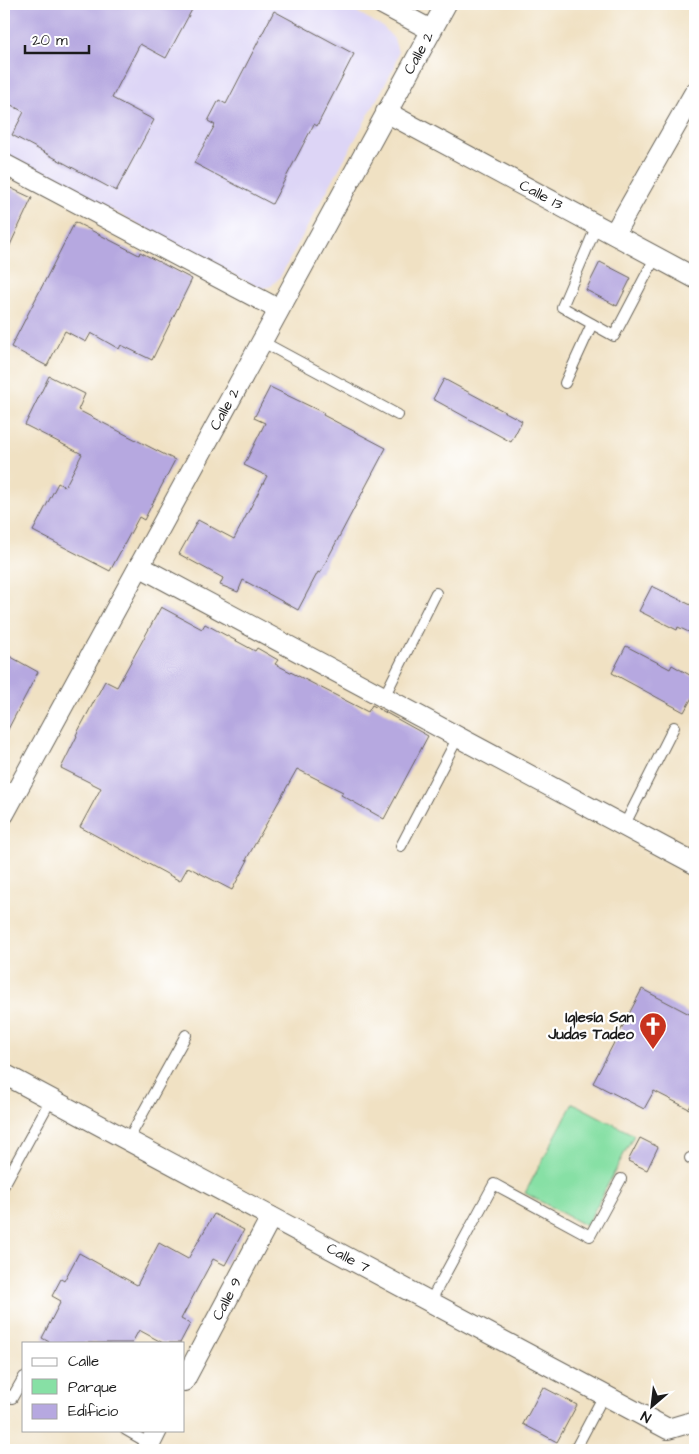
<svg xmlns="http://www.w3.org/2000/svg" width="699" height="1454" font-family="'Architects Daughter',sans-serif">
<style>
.built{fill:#ddd5f6}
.green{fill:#87e0a5;stroke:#527e60}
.building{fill:#b6a8e0}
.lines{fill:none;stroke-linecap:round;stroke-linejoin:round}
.lane-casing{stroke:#666156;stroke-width:12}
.street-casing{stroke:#666156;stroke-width:22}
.lane{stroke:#fff;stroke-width:10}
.street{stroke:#fff;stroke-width:20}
.labels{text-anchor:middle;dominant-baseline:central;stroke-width:4.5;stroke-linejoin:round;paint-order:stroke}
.street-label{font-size:15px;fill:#1c1c1c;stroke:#fff}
.poi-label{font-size:15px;font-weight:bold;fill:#1c1c1c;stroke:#fff;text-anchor:end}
</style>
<rect width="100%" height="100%" fill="#fff"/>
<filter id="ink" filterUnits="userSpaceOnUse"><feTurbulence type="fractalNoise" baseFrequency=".02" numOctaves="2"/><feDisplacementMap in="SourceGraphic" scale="10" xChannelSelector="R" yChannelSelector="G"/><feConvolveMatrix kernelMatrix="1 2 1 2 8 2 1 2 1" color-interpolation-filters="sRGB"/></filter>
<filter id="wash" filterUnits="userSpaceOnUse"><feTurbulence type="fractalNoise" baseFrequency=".0096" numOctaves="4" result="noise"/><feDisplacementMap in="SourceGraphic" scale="20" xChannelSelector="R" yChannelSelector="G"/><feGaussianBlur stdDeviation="1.12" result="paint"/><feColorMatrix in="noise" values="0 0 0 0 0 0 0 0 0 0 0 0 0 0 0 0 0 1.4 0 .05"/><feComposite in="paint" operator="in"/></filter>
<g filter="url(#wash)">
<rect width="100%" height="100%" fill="#f0e1c3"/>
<!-- built -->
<path class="built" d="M 4,4 L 343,4 L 383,27 L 394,39 L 398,52 L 395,66 L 280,277 L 271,286 L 261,289 L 4,153 Z"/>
<!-- green -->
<path class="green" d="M 573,1103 L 634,1135 L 586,1226 L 525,1193 Z"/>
<g id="blocks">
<!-- building -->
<g class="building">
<path d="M 4,4 L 195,4 L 166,58 L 140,44 L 112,98 L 154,120 L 116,191 L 12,135 L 24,112 L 4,101 Z"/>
<path d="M 274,11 L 354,54 L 317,126 L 314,124 L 272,204 L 194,163 L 215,125 L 208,121 L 219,100 L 226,104 Z"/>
<path d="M 4,185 L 32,198 L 4,258 Z"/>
<path d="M 75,222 L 139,255 L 140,252 L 192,279 L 152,360 L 121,345 L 119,349 L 91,333 L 86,342 L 65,331 L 47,366 L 11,347 Z"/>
<path d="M 600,262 L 631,278 L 617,306 L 586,290 Z"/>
<path d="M 49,376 L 85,394 L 78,410 L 175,460 L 144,520 L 139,517 L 110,571 L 33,531 L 58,483 L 65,487 L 82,454 L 25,425 Z"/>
<path d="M 444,379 L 522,421 L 511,442 L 433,399 Z"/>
<path d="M 270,387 L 324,413 L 323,415 L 386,448 L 320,573 L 318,572 L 298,610 L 243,580 L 238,592 L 220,585 L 223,578 L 179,554 L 198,520 L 234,539 L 267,476 L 244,465 L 265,423 L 254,418 Z"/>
<path d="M 652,586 L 695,607 L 695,635 L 678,627 L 677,630 L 639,611 Z"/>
<path d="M 161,607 L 202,629 L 205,624 L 255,651 L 257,648 L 278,660 L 275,664 L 368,712 L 372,705 L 428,736 L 384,819 L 341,795 L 343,792 L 297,769 L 246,860 L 248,860 L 232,890 L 188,867 L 180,881 L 80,827 L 101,788 L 61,768 L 77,736 L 76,735 L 105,681 L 117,687 Z"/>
<path d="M 626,646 L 670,669 L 672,665 L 695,678 L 695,692 L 684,712 L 612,673 Z"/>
<path d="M 4,653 L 38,672 L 4,737 Z"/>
<path d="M 642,989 L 695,1017 L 695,1097 L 689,1109 L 654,1091 L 644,1109 L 593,1083 Z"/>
<path d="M 640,1138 L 658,1147 L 647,1170 L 628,1161 Z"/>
<path d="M 214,1214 L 244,1230 L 225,1265 L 213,1259 L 181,1319 L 190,1324 L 180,1343 L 163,1343 L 139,1330 L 132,1343 L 51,1343 L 42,1338 L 61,1301 L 52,1296 L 61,1279 L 64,1281 L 79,1253 L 137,1285 L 159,1243 L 188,1259 Z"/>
<path d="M 543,1387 L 577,1405 L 557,1442 L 523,1424 Z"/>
</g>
</g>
</g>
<g filter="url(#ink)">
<use href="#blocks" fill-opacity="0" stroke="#666156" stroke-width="1"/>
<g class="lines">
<!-- lane casing -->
<g class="lane-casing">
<g id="lane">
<path d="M 597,225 L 562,307 L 614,336 L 656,256"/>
<path d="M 261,341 L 398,415"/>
<path d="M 565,383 L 592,324"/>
<path d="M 384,697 L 436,593"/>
<path d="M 624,826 L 674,727"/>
<path d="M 401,846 L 458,737"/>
<path d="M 128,1140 L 186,1035"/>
<path d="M 690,1158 L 695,1161"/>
<path d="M 4,1185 L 51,1099"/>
<path d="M 430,1302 L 494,1184 L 590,1236 L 621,1179"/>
<path d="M 4,1393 L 12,1398 L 24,1377"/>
<path d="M 126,1430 L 150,1444"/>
<path d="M 575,1450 L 604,1395"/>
</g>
</g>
<!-- street casing -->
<g class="street-casing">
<g id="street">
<path d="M 382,4 L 431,30"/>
<path d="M 386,112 L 695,278"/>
<path d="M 4,164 L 278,309"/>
<path d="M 614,234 L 695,92"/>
<path d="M 139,566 L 695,864"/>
<path d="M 4,814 L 446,4"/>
<path d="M 4,1074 L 668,1429 L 695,1421"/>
<path d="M 184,1381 L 271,1217"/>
<path d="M 147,1450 L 157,1430"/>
</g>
</g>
<!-- lane -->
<use href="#lane" class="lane"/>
<!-- street -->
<use href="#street" class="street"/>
</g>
</g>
<!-- icons -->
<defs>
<g id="church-pin" transform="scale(1.4375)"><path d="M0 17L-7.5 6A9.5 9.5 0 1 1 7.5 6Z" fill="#c8321e" stroke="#fff"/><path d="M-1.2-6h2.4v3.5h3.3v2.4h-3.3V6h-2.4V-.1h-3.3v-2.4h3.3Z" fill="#fff"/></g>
</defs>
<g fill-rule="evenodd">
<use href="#church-pin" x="653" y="1026"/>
</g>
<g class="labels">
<!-- street labels -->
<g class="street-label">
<text transform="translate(419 53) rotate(-61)">Calle 2</text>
<text transform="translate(541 195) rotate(28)">Calle 13</text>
<text transform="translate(225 409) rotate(-61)">Calle 2</text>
<text transform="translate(348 1258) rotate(28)">Calle 7</text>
<text transform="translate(227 1299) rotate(-62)">Calle 9</text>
</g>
<!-- poi labels -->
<g class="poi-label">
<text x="634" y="1017">Iglesía San<tspan x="634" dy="17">Judas Tadeo</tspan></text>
</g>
</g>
<!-- margin -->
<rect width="699" height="1454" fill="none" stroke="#fff" stroke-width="20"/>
<!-- legend -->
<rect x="22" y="1342" width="162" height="90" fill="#ffffff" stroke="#a4a4a4"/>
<rect x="32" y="1358" width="25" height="8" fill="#ffffff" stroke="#a4a4a4"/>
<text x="68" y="1366" font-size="15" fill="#1c1c1c">Calle</text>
<rect x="32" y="1379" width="25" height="15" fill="#87e0a5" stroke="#a4a4a4"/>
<text x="68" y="1392" font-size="15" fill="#1c1c1c">Parque</text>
<rect x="32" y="1404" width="25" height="15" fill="#b6a8e0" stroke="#a4a4a4"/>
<text x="68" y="1416" font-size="15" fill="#1c1c1c">Edificio</text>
<!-- north arrow -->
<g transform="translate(652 1406) rotate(208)" stroke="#ffffff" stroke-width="4" paint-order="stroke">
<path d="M0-4L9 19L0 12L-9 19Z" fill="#1c1c1c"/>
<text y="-8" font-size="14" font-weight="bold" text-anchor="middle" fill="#1c1c1c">N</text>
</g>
<!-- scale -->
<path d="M25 45v8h64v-8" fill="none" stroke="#1c1c1c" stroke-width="2.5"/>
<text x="32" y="45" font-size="15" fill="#1c1c1c" stroke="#ffffff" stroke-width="4" paint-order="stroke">20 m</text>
</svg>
